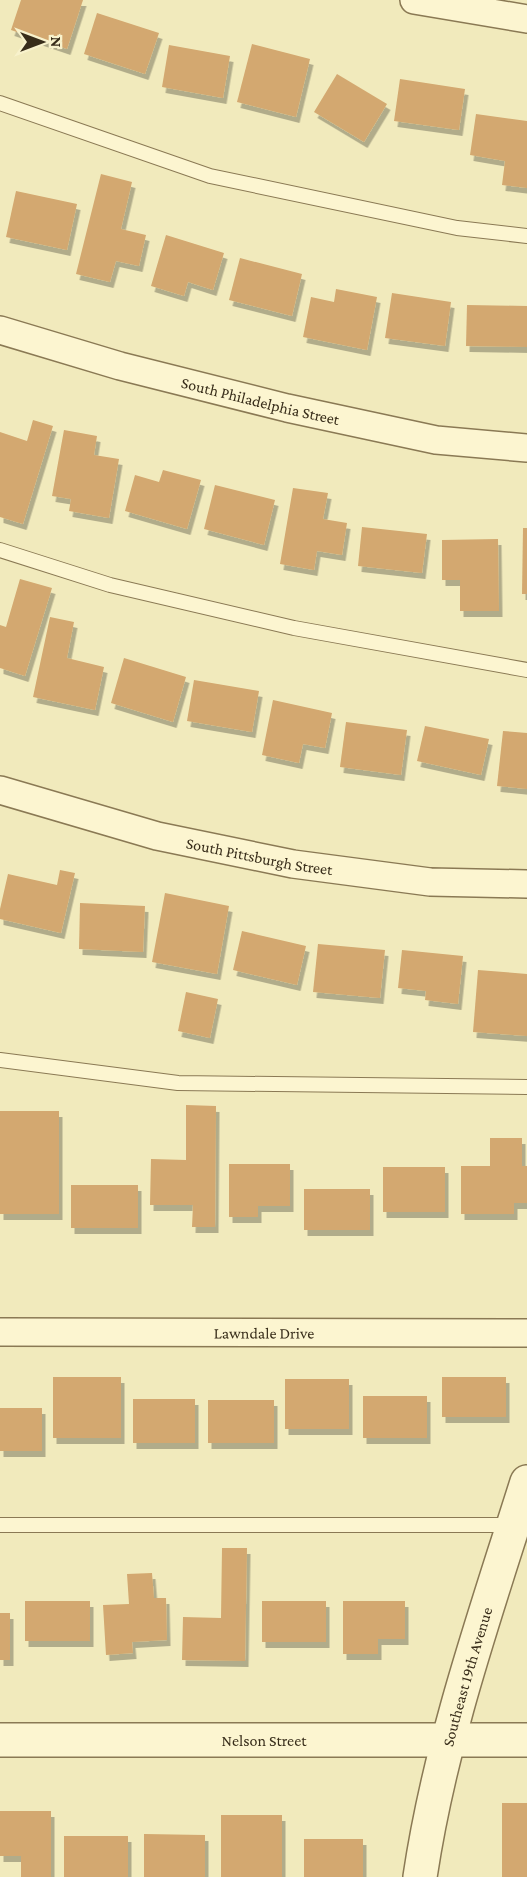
<svg xmlns="http://www.w3.org/2000/svg" width="527" height="1877" font-family="'Crimson Pro',serif">
<style>
.building{fill:#d3a86f;filter:url(#shadow)}
.lines{fill:none;stroke-linecap:round;stroke-linejoin:round}
.service-casing{stroke:#8a7954;stroke-width:16}
.minor-casing{stroke:#8a7954;stroke-width:30}
.tertiary-casing{stroke:#8a7954;stroke-width:36}
.service{stroke:#fcf5d0;stroke-width:14}
.minor{stroke:#fcf5d0;stroke-width:27}
.tertiary{stroke:#fcf5d0;stroke-width:33}
.labels{text-anchor:middle;dominant-baseline:central;stroke-width:4.5;stroke-linejoin:round;paint-order:stroke}
.street-label{font-size:16px;fill:#382d1a;stroke:#f8f2cc}
</style>
<defs>
<filter id="shadow"><feDropShadow dx="3.5" dy="6" stdDeviation="0" flood-color="#0004"/></filter>
</defs>
<rect width="100%" height="100%" fill="#f1eabc"/>
<!-- building -->
<g class="building">
<path d="M 21,0 L 83,0 L 67,49 L 11,30 Z"/>
<path d="M 97,13 L 159,33 L 145,74 L 84,54 Z"/>
<path d="M 252,44 L 310,59 L 296,117 L 237,102 Z"/>
<path d="M 169,45 L 230,56 L 223,98 L 162,87 Z"/>
<path d="M 337,74 L 387,104 L 364,142 L 314,112 Z"/>
<path d="M 400,79 L 465,89 L 459,130 L 394,121 Z"/>
<path d="M 476,114 L 527,121 L 527,188 L 502,185 L 505,161 L 470,155 Z"/>
<path d="M 101,174 L 132,182 L 121,229 L 146,235 L 139,266 L 116,261 L 110,282 L 76,274 Z"/>
<path d="M 16,191 L 77,204 L 67,250 L 6,237 Z"/>
<path d="M 166,235 L 224,253 L 213,290 L 188,282 L 184,296 L 151,286 Z"/>
<path d="M 240,258 L 302,274 L 292,316 L 229,300 Z"/>
<path d="M 336,289 L 377,297 L 367,350 L 303,337 L 311,297 L 334,302 Z"/>
<path d="M 392,293 L 451,302 L 445,346 L 385,338 Z"/>
<path d="M 467,305 L 527,306 L 527,347 L 466,346 Z"/>
<path d="M 33,420 L 53,426 L 23,524 L 0,517 L 0,432 L 27,441 Z"/>
<path d="M 64,430 L 97,436 L 94,455 L 119,459 L 109,518 L 69,511 L 71,499 L 52,496 Z"/>
<path d="M 163,470 L 201,480 L 187,529 L 125,511 L 135,475 L 159,482 Z"/>
<path d="M 215,485 L 275,500 L 264,545 L 204,529 Z"/>
<path d="M 293,488 L 328,493 L 323,519 L 347,523 L 342,555 L 317,551 L 314,570 L 280,564 Z"/>
<path d="M 362,527 L 427,534 L 422,573 L 358,566 Z"/>
<path d="M 523,528 L 527,528 L 527,594 L 522,594 Z"/>
<path d="M 498,539 L 499,611 L 460,611 L 460,580 L 442,580 L 442,540 Z"/>
<path d="M 20,579 L 52,588 L 25,676 L 0,668 L 0,625 L 6,627 Z"/>
<path d="M 50,617 L 74,622 L 67,658 L 104,667 L 95,710 L 33,697 Z"/>
<path d="M 124,658 L 186,677 L 173,722 L 111,703 Z"/>
<path d="M 194,680 L 259,691 L 252,732 L 187,721 Z"/>
<path d="M 273,700 L 332,713 L 325,748 L 303,744 L 299,763 L 262,755 Z"/>
<path d="M 346,722 L 407,730 L 401,775 L 340,767 Z"/>
<path d="M 425,726 L 489,739 L 481,775 L 417,761 Z"/>
<path d="M 503,731 L 527,733 L 527,789 L 497,786 Z"/>
<path d="M 60,870 L 75,873 L 61,933 L 0,919 L 0,909 L 8,874 L 57,885 Z"/>
<path d="M 165,893 L 229,906 L 217,974 L 152,962 Z"/>
<path d="M 80,903 L 145,906 L 143,952 L 79,949 Z"/>
<path d="M 242,931 L 306,946 L 297,985 L 233,970 Z"/>
<path d="M 318,944 L 385,950 L 380,998 L 313,992 Z"/>
<path d="M 402,950 L 463,956 L 458,1004 L 425,1000 L 426,991 L 398,988 Z"/>
<path d="M 478,970 L 527,974 L 527,1036 L 473,1032 Z"/>
<path d="M 186,992 L 218,999 L 210,1038 L 178,1031 Z"/>
<path d="M 186,1105 L 216,1106 L 215,1227 L 192,1227 L 193,1205 L 150,1205 L 151,1159 L 186,1160 Z"/>
<rect x="0" y="1111" width="59" height="103"/>
<path d="M 490,1138 L 522,1138 L 522,1166 L 527,1166 L 527,1203 L 514,1203 L 514,1214 L 461,1214 L 461,1166 L 490,1166 Z"/>
<path d="M 229,1164 L 290,1164 L 290,1206 L 258,1206 L 258,1217 L 229,1217 Z"/>
<rect x="383" y="1167" width="62" height="45"/>
<rect x="71" y="1185" width="67" height="43"/>
<rect x="304" y="1189" width="66" height="41"/>
<rect x="53" y="1377" width="68" height="61"/>
<rect x="442" y="1377" width="64" height="40"/>
<rect x="285" y="1379" width="64" height="50"/>
<rect x="363" y="1396" width="64" height="42"/>
<rect x="133" y="1399" width="62" height="44"/>
<rect x="208" y="1400" width="66" height="43"/>
<rect x="0" y="1408" width="42" height="43"/>
<path d="M 222,1548 L 247,1548 L 245,1661 L 182,1660 L 183,1617 L 221,1618 Z"/>
<path d="M 152,1573 L 154,1598 L 166,1598 L 167,1640 L 132,1642 L 133,1653 L 106,1655 L 103,1605 L 129,1604 L 127,1574 Z"/>
<rect x="25" y="1601" width="65" height="40"/>
<rect x="262" y="1601" width="64" height="41"/>
<path d="M 343,1601 L 405,1601 L 405,1639 L 378,1639 L 378,1654 L 343,1654 Z"/>
<rect x="0" y="1613" width="10" height="47"/>
<rect x="502" y="1803" width="25" height="74"/>
<path d="M 0,1811 L 51,1811 L 51,1877 L 21,1877 L 21,1856 L 0,1856 Z"/>
<rect x="221" y="1815" width="61" height="62"/>
<path d="M 144,1834 L 205,1835 L 205,1877 L 144,1877 Z"/>
<rect x="64" y="1836" width="64" height="41"/>
<rect x="304" y="1839" width="59" height="38"/>
</g>
<g class="lines">
<!-- service casing -->
<g class="service-casing">
<g id="service">
<path d="M 0,103 L 210,176 L 457,228 L 527,236"/>
<path d="M 0,550 L 110,585 L 294,628 L 527,670"/>
<path d="M 0,1060 L 178,1083 L 527,1087"/>
<path d="M 0,1525 L 513,1525"/>
</g>
</g>
<!-- minor casing -->
<g class="minor-casing">
<g id="minor">
<path d="M 414,0 L 527,19"/>
<path id="s1" d="M 0,330 L 120,366 L 287,408 L 436,440 L 527,448"/>
<path id="s2" d="M 0,790 L 157,836 L 293,864 L 430,882 L 527,884"/>
<path id="s3" d="M 0,1332 L 527,1333"/>
</g>
</g>
<!-- tertiary casing -->
<g class="tertiary-casing">
<g id="tertiary">
<path id="s4" d="M 0,1740 L 527,1740"/>
<path id="s5" d="M 420,1877 C 440,1742 486,1612 527,1482"/>
</g>
</g>
<!-- service -->
<use href="#service" class="service"/>
<!-- minor -->
<use href="#minor" class="minor"/>
<!-- tertiary -->
<use href="#tertiary" class="tertiary"/>
</g>
<g class="labels">
<!-- street labels -->
<g class="street-label">
<text stroke="none"><textPath href="#s1" startOffset="270">South Philadelphia Street</textPath></text>
<text stroke="none"><textPath href="#s2" startOffset="268">South Pittsburgh Street</textPath></text>
<text stroke="none"><textPath href="#s3" startOffset="264">Lawndale Drive</textPath></text>
<text stroke="none"><textPath href="#s5" startOffset="206">Southeast 19th Avenue</textPath></text>
<text stroke="none"><textPath href="#s4" startOffset="264">Nelson Street</textPath></text>
</g>
</g>
<!-- north arrow -->
<g transform="translate(42 42) rotate(90)" stroke="#f8f2cc" stroke-width="4.5" paint-order="stroke">
<path d="M0-4.5L10 22L0 15L-10 22Z" fill="#382d1a"/>
<text y="-9" font-size="16" font-weight="bold" text-anchor="middle" fill="#382d1a">N</text>
</g>
</svg>
